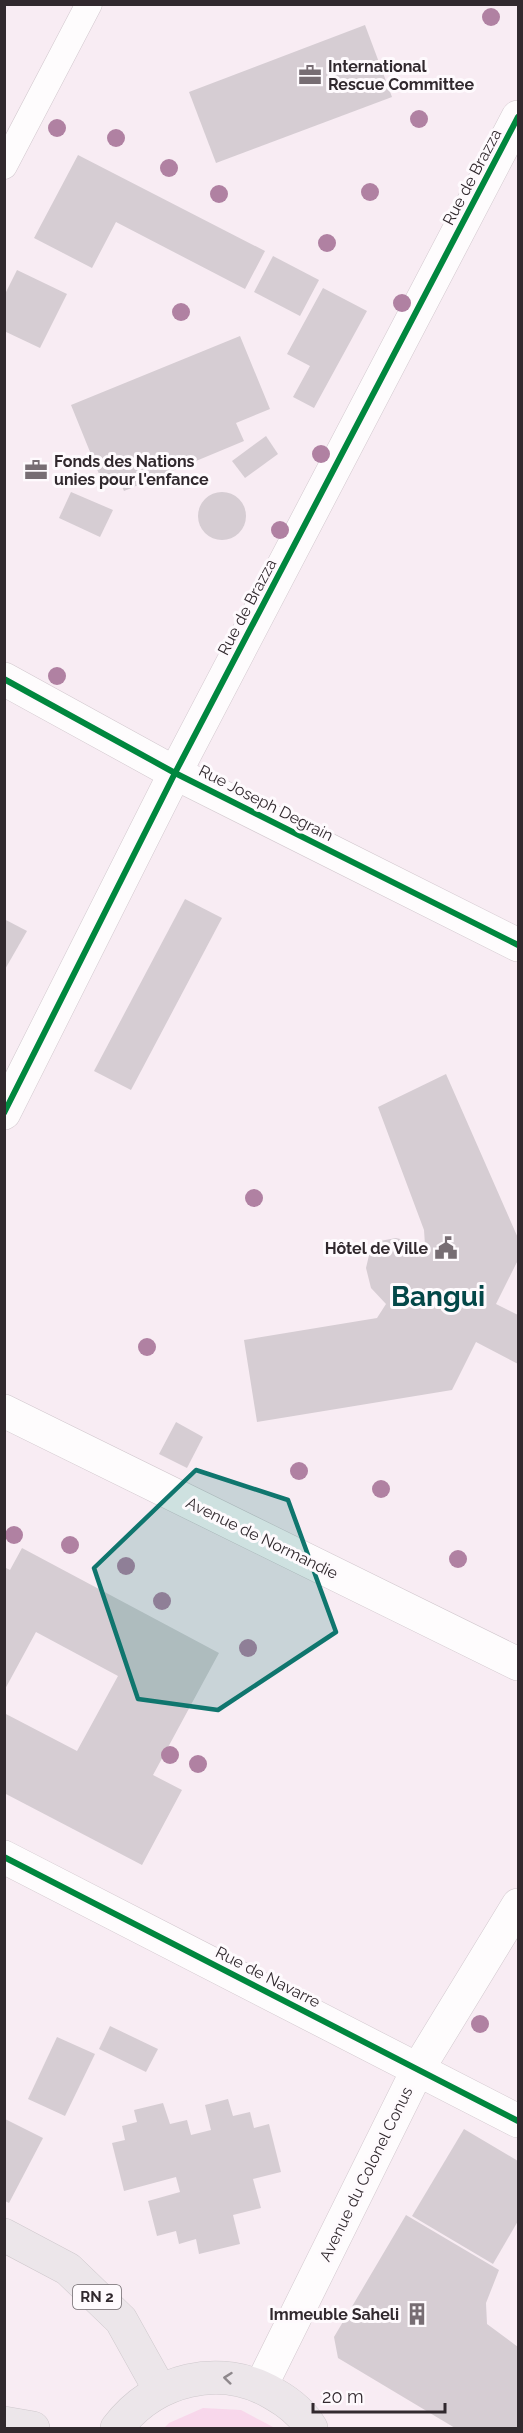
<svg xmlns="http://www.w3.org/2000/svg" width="523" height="2433" font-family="Raleway,sans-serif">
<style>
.green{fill:#f8d7eb}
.building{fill:#d6cdd3}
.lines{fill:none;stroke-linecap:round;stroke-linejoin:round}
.service-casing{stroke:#d2c8ce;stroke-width:27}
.minor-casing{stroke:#d2c8ce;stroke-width:34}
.tertiary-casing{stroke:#d2c8ce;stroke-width:34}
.primary-casing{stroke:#cfc9cd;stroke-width:34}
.service{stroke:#fefcfd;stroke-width:26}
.minor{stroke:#fefcfd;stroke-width:33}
.tertiary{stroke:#fefcfd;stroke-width:33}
.primary{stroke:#ece6ea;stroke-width:33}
.cycleway-casing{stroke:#fefafd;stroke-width:10}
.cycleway{stroke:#00873e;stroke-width:6}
.tree{fill:#b081a2}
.oneway{stroke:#8e888c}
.marked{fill:#0f766e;fill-opacity:0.2;stroke:#0f766e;stroke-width:4.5;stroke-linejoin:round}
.labels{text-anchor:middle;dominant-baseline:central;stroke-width:6;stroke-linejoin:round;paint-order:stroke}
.shield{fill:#fefafd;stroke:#6e686c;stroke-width:1.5}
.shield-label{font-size:15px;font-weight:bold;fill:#31292e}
.poi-label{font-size:16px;font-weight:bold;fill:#31292e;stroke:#fefafd;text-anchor:start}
.street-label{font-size:16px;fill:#31292e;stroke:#fefafd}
.town-label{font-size:28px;font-weight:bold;fill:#034748;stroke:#fefafd}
</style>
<rect width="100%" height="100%" fill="#f8ecf3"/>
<!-- green -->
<path class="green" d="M 203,2408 L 241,2410 L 275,2428 L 164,2428 L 169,2423 Z"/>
<!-- building -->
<g class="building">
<path d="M 365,25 L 392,97 L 216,163 L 189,92 Z"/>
<path d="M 78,155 L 265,251 L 245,289 L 116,222 L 92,268 L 34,238 Z"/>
<path d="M 273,256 L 319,280 L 300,316 L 254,292 Z"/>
<path d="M 17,270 L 67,294 L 40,348 L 4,331 L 4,296 Z"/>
<path d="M 323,288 L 367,311 L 314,408 L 293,397 L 310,366 L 287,354 Z"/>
<path d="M 240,336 L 270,409 L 236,423 L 244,441 L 124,491 L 116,473 L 101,479 L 71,405 Z"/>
<path d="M 266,436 L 278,454 L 245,478 L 232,461 Z"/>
<circle cx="222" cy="516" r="24"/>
<path d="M 71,492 L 113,510 L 100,537 L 59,518 Z"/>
<path d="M 185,899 L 222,918 L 131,1090 L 94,1071 Z"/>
<path d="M 4,919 L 27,931 L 4,971 Z"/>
<path d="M 446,1074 L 518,1238 L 518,1260 L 496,1304 L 518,1315 L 518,1364 L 476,1342 L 452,1390 L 257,1422 L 244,1340 L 377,1318 L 386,1304 L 371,1288 L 366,1268 L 370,1251 L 380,1241 L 396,1238 L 425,1245 L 424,1230 L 378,1107 Z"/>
<path d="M 176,1422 L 203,1437 L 187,1468 L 159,1454 Z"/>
<path d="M 22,1548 L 219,1653 L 153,1775 L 182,1790 L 142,1865 L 4,1793 L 4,1713 L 77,1751 L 118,1676 L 36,1632 L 4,1691 L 4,1567 L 10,1570 Z"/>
<path d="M 110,2026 L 158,2049 L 146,2072 L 99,2049 Z"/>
<path d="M 57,2037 L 95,2054 L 65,2116 L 28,2099 Z"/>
<path d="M 228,2099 L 233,2116 L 250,2112 L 254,2128 L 269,2124 L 281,2172 L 253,2179 L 261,2208 L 233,2215 L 240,2244 L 199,2254 L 196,2239 L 179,2244 L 176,2231 L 157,2236 L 148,2201 L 180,2192 L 176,2177 L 124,2191 L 112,2143 L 125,2140 L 122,2126 L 137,2122 L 134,2110 L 163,2103 L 170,2124 L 187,2120 L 191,2135 L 211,2130 L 205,2105 Z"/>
<path d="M 5,2119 L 43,2138 L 9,2203 L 5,2201 Z"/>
<path d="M 464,2129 L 518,2161 L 518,2221 L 493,2264 L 412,2216 Z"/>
<path d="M 406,2215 L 499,2270 L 486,2303 L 487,2324 L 518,2347 L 518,2428 L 455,2428 L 338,2358 L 334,2337 Z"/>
</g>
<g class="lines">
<!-- service casing -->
<g class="service-casing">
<path id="service" d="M 4,166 L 89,4"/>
</g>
<!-- minor casing -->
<g class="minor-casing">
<g id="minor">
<path d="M 4,679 L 175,773 L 518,945"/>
<path d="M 4,1411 L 518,1664"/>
<path d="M 4,1857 L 518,2121"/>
<path d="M 261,2386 L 418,2069 L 518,1905"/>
</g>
</g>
<!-- tertiary casing -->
<g class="tertiary-casing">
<path id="tertiary" d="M 4,1113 L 175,773 L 518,117"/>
</g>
<!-- primary casing -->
<g class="primary-casing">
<g id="primary">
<path d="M 4,2235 L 68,2269 L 121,2320 L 160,2390"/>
<path d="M 4,2423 L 33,2428"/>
<path d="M 117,2428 C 154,2379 220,2362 274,2394 C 288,2402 303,2414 311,2428"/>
</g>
</g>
<!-- service -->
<use href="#service" class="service"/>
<!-- minor -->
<use href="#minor" class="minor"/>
<!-- tertiary -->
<use href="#tertiary" class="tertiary"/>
<!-- primary -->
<use href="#primary" class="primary"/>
<!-- cycleway casing -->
<g class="cycleway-casing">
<g id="cycleway">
<path d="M 4,679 L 175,773 L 518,945"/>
<path d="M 4,1113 L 175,773 L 518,117"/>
<path d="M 4,1857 L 518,2121"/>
</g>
</g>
<!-- cycleway -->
<use href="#cycleway" class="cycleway"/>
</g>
<!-- trees -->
<g class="tree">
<circle cx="491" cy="17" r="9"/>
<circle cx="419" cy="119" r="9"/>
<circle cx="57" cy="128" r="9"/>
<circle cx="116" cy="138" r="9"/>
<circle cx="169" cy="168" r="9"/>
<circle cx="370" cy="192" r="9"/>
<circle cx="219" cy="194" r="9"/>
<circle cx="327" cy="243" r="9"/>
<circle cx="402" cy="303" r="9"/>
<circle cx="181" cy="312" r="9"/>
<circle cx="321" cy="454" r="9"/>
<circle cx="280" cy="530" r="9"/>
<circle cx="57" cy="676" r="9"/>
<circle cx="254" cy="1198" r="9"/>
<circle cx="147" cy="1347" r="9"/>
<circle cx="299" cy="1471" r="9"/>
<circle cx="381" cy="1489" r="9"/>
<circle cx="14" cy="1535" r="9"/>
<circle cx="70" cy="1545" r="9"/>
<circle cx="458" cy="1559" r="9"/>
<circle cx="126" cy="1566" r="9"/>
<circle cx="162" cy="1601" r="9"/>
<circle cx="248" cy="1648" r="9"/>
<circle cx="170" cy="1755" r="9"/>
<circle cx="198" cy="1764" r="9"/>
<circle cx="480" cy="2024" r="9"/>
</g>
<!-- one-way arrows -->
<defs><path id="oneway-chevron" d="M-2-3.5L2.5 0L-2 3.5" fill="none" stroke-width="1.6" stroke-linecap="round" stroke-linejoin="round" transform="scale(1.5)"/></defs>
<use class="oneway" href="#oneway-chevron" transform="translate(228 2378) rotate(-174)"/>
<!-- marked area -->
<path class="marked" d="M 196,1470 L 288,1500 L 336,1632 L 218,1710 L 138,1699 L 94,1568 Z"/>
<!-- icons -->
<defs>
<g id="office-bare" transform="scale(1.8)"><path d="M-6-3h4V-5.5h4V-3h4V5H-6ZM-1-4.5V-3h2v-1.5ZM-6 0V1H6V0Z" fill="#776d73" stroke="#fefafd" stroke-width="2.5" paint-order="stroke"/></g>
<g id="civic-bare" transform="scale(1.8)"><path d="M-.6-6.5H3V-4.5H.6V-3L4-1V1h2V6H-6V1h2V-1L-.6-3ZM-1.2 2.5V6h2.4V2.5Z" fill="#776d73" stroke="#fefafd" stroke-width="2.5" paint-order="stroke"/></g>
<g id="building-bare" transform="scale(1.8)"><path d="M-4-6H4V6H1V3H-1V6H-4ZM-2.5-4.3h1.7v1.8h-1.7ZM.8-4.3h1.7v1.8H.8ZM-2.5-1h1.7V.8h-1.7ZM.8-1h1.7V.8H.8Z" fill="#776d73" stroke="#fefafd" stroke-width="2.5" paint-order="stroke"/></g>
</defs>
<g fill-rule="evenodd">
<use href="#office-bare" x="310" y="75"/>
<use href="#office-bare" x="36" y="470"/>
<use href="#civic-bare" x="446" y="1248"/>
<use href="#building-bare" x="417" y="2314"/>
</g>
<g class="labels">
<!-- shield labels -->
<rect class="shield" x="73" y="2285" width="48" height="24" rx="4.5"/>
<g class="shield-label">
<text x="97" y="2297">RN 2</text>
</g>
<!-- poi labels -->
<g class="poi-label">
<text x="328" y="66">International<tspan x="328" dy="18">Rescue Committee</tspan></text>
<text x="54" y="461">Fonds des Nations<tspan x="54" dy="18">unies pour l'enfance</tspan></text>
<text x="428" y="1248" text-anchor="end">Hôtel de Ville</text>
<text x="399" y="2314" text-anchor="end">Immeuble Saheli</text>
</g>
<!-- street labels -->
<g class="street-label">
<text transform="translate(472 177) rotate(-62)">Rue de Brazza</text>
<text transform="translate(247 607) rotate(-62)">Rue de Brazza</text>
<text transform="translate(266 803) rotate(27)">Rue Joseph Degrain</text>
<text transform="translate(262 1538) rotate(26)">Avenue de Normandie</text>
<text transform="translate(268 1977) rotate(27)">Rue de Navarre</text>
<text transform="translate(366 2174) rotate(-64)">Avenue du Colonel Conus</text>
</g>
<!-- town labels -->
<g class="town-label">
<text x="438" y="1296">Bangui</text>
</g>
</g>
<!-- border -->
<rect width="523" height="2433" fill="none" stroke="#31292e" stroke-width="12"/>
<!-- scale -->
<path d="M313 2403v9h132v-9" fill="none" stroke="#31292e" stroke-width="3"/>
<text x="322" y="2403" font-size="18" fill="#31292e" stroke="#fefafd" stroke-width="4.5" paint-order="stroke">20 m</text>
</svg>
